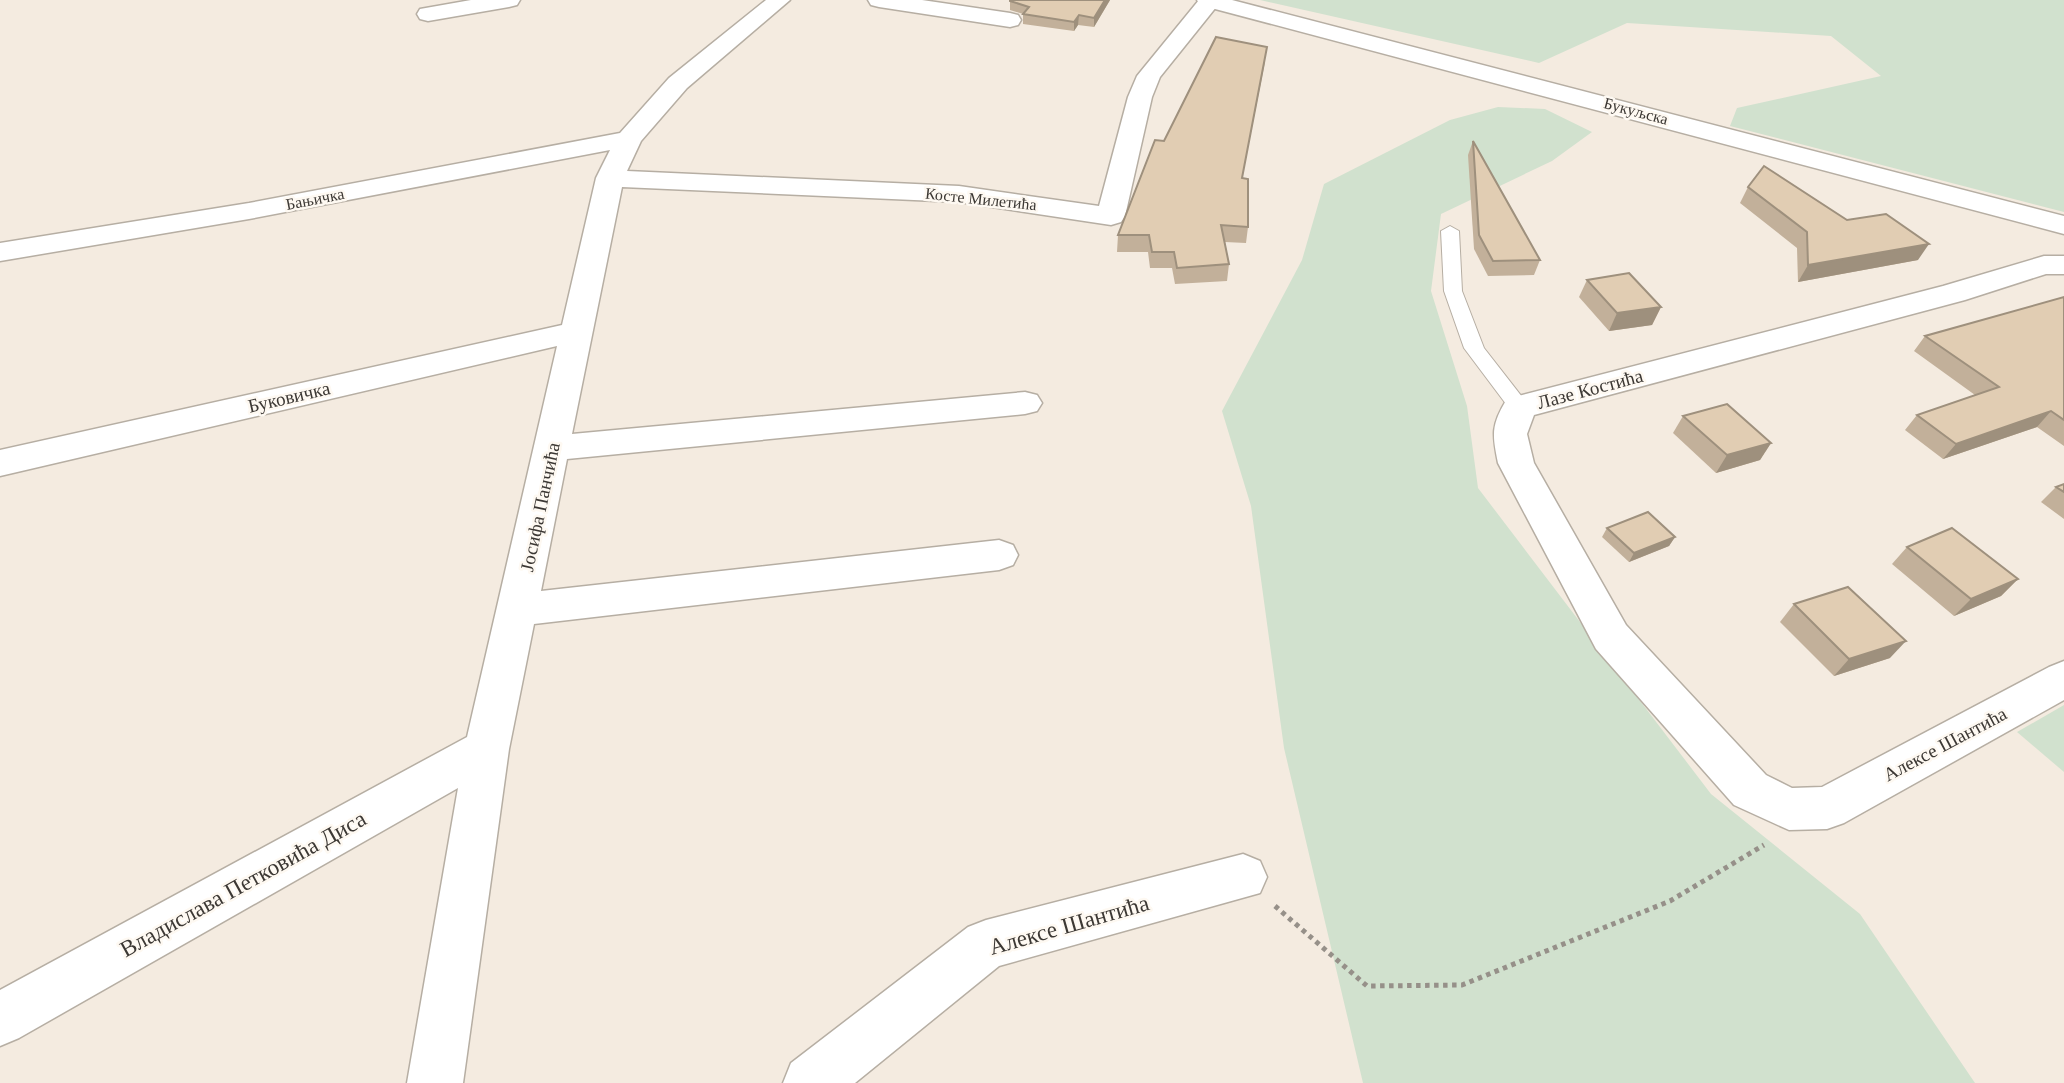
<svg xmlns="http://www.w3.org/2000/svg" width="2064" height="1083" font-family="Georgia,serif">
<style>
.green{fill:#d1e1ce}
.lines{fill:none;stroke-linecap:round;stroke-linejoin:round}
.lane-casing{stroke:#b6aea3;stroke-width:2}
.street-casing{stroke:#b6aea3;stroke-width:3}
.secondary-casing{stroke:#b6aea3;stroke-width:3}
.path{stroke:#969089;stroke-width:5;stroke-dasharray:4.5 4.5;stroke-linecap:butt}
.lane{fill:#fff;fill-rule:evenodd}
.street{fill:#fff;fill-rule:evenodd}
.secondary{fill:#fff;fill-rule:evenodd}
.wall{fill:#c2b09a}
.shaded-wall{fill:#9e907d}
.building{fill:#e1cdb3;stroke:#9e907d;stroke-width:2}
.labels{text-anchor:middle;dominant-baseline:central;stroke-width:5;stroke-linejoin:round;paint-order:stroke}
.far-street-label{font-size:16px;fill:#3c3834;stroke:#fef9f2}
.street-label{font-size:19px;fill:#3c3834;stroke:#fef9f2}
.near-street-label{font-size:23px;fill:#3c3834;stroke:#fef9f2}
</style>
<rect width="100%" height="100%" fill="#f4ebe0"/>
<!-- green -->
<g class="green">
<path d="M 1260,0 L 2064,0 L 2064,212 L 1730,126 L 1737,108 L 1881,76 L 1831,36 L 1627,23 L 1539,63 Z"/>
<path d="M 1498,107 L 1545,109 L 1592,132 L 1552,161 L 1441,214 L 1431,291 L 1467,406 L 1478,488 L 1711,794 L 1860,914 L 1975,1083 L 1363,1083 L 1284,748 L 1251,506 L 1222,411 L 1302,260 L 1324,184 L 1450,120 Z"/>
<path d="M 2064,705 L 2064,772 L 2017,732 Z"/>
</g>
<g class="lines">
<!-- lane casing -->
<g class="lane-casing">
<path id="lane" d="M 1450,226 L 1459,231 L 1462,291 L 1484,348 L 1526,402 L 1529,407 L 1526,412 L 1512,412 L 1464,348 L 1444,291 L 1441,231 Z"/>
</g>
<!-- street casing -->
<g class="street-casing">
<g id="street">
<path d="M 471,0 L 520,0 L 517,5 L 509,7 L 428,21 L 420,19 L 417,14 L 420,9 Z"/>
<path d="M 766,0 L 790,0 L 687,88 L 641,141 L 627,171 L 959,186 L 1099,206 L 1128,97 L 1137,76 L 1199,0 L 1221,1 L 1160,77 L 1152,97 L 1125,216 L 1121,222 L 1111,225 L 959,202 L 622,187 L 572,434 L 1025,392 L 1037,395 L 1042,403 L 1037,411 L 1025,414 L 567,459 L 541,591 L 999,540 L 1013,545 L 1018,555 L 1013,565 L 999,570 L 534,624 L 509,749 L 463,1083 L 407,1083 L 458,788 L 19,1038 L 0,1046 L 0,990 L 467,737 L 557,346 L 0,476 L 0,450 L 562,325 L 596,178 L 610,150 L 249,219 L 0,261 L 0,243 L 249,203 L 620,133 L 669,78 Z"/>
<path d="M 868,0 L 922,0 L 1010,13 L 1018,15 L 1021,20 L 1018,25 L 1010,27 L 879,7 L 871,5 Z"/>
<path d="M 2044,256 L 2064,256 L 2064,274 L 2046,274 L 1965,300 L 1534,415 L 1527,434 L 1534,463 L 1626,625 L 1766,775 L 1792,788 L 1822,787 L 2049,667 L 2064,661 L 2064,700 L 1844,823 L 1827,829 L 1789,830 L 1734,805 L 1596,649 L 1498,463 C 1492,434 1491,425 1507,399 L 1943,286 Z"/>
<path d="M 1243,854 L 1260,861 L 1267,877 L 1260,893 L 999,966 L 855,1083 L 783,1083 L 791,1063 L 968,927 L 986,920 Z"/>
</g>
</g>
<!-- secondary casing -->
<g class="secondary-casing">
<path id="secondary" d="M 1197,0 L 1232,0 L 2064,216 L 2064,234 L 1200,5 Z"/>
</g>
<!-- path -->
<path class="path" d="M 1275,906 L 1367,986 L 1462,985 L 1670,901 L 1764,845"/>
<!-- lane -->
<use href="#lane" class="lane"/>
<!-- street -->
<use href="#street" class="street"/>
<!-- secondary -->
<use href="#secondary" class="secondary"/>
</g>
<!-- wall -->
<g class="wall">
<path d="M 1110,0 L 1094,27 L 1078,25 L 1074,31 L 1023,24 L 1023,14 L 1010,10 L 1010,1 Z"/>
<path d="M 1265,62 L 1242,178 L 1248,227 L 1246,243 L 1225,242 L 1229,264 L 1227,281 L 1175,284 L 1172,268 L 1150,268 L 1148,252 L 1117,252 L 1118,235 L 1164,141 Z"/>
<path d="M 1473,141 L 1540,260 L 1534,275 L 1488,276 L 1474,249 L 1468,155 Z"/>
<path d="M 1748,187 L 1847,220 L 1918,260 L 1798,282 L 1797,248 L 1740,203 Z"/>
<path d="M 1587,280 L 1661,307 L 1652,325 L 1609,331 L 1579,297 Z"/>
<path d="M 2064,297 L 2064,446 L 2037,427 L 1943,459 L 1905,430 L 1917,415 L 1975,395 L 1914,351 L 1925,336 Z"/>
<path d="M 1683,416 L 1771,443 L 1760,460 L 1716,473 L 1673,433 Z"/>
<path d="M 2064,484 L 2064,519 L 2041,502 L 2056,487 Z"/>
<path d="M 1607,528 L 1675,537 L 1669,546 L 1629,562 L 1602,537 Z"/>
<path d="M 1907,547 L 2018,579 L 2001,596 L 1954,616 L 1892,564 Z"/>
<path d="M 1794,604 L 1890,658 L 1834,676 L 1780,622 Z"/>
</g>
<!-- shaded-wall -->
<g class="shaded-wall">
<path d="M 1105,0 L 1110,0 L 1094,27 L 1094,18 Z"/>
<path d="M 1079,15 L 1078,25 L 1074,31 L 1074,22 Z"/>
<path d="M 1929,244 L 1918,260 L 1798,282 L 1808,265 Z"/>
<path d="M 1661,307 L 1652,325 L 1609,331 L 1617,313 Z"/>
<path d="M 2051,411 L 2037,427 L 1943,459 L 1956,444 Z"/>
<path d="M 1771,443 L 1760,460 L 1716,473 L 1727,455 Z"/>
<path d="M 1675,537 L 1669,546 L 1629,562 L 1634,553 Z"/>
<path d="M 2018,579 L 2001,596 L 1954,616 L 1971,599 Z"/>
<path d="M 1906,641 L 1890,658 L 1834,676 L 1849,659 Z"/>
</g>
<!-- building -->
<g class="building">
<path d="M 1010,0 L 1105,0 L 1094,18 L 1079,15 L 1074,22 L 1023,14 L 1029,7 L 1010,1 Z"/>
<path d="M 1216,37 L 1267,47 L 1242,178 L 1248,179 L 1248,227 L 1221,225 L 1229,264 L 1177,268 L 1174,252 L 1152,252 L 1149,235 L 1118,235 L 1155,140 L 1164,141 Z"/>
<path d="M 1473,141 L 1540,260 L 1493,261 L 1479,235 Z"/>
<path d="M 1764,166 L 1847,220 L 1886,214 L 1929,244 L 1808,265 L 1807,232 L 1748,187 Z"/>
<path d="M 1629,273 L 1661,307 L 1617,313 L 1587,280 Z"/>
<path d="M 2064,297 L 2064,420 L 2051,411 L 1956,444 L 1917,415 L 1999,387 L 1925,336 Z"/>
<path d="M 1727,404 L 1771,443 L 1727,455 L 1683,416 Z"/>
<path d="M 2064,484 L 2064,492 L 2056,487 Z"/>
<path d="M 1648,512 L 1675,537 L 1634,553 L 1607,528 Z"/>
<path d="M 1952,528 L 2018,579 L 1971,599 L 1907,547 Z"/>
<path d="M 1848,587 L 1906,641 L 1849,659 L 1794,604 Z"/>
</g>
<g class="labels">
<!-- far-street labels -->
<g class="far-street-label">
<text transform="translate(1636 111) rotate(15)">Букуљска</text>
<text transform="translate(315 199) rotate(-11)">Бањичка</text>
<text transform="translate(981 199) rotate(6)">Косте Милетића</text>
</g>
<!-- street labels -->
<g class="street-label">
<text transform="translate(1590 389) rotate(-15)">Лазе Костића</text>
<text transform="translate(289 397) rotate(-13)">Буковичка</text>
<text transform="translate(540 507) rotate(-78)">Јосифа Панчића</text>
<text transform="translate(1945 744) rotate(-28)">Алексе Шантића</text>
</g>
<!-- near-street labels -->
<g class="near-street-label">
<text transform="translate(243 884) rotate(-29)">Владислава Петковића Диса</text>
<text transform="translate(1069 925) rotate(-16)">Алексе Шантића</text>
</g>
</g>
</svg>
